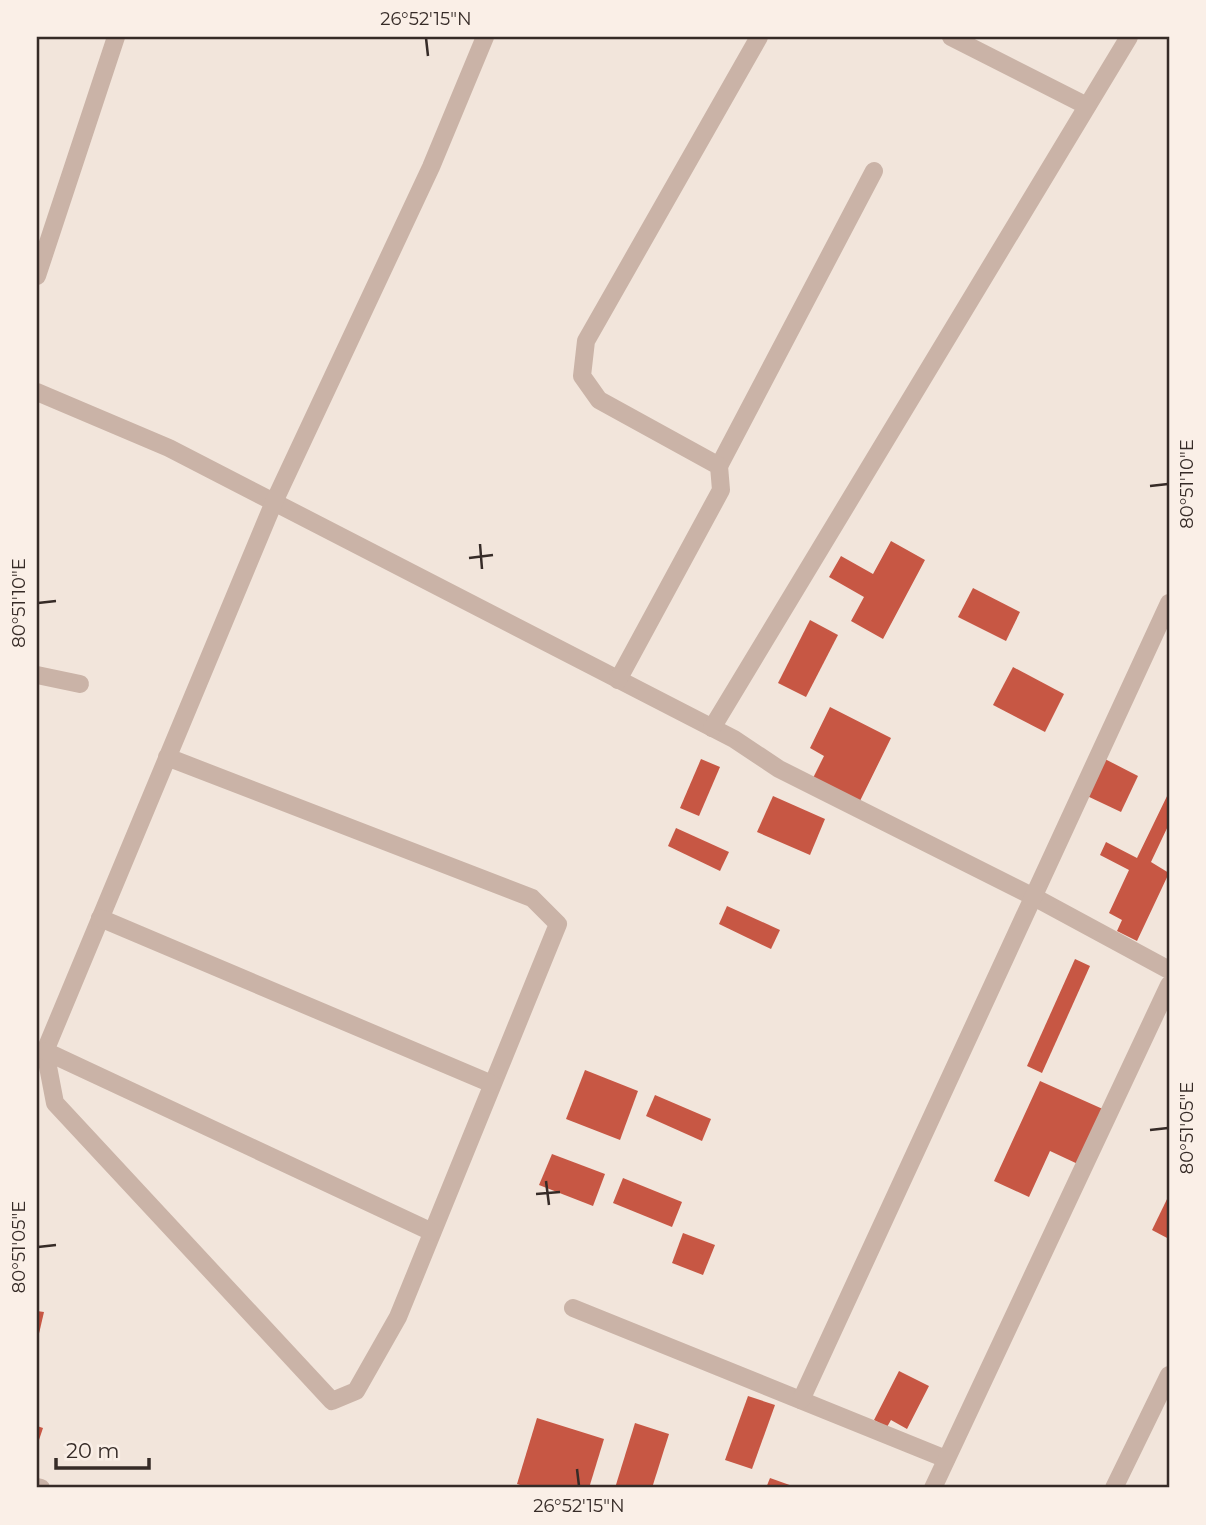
<svg xmlns="http://www.w3.org/2000/svg" width="1206" height="1525" font-family="Montserrat,sans-serif">
<style>
.building{fill:#c75744}
.lines{fill:none;stroke-linecap:round;stroke-linejoin:round}
.street{stroke:#cab3a7;stroke-width:18}
.ticks{fill:none;stroke:#362b27;stroke-width:2.5}
.neatline{fill:none;stroke:#362b27;stroke-width:2.5}
.ticks-label{font-size:18px;text-anchor:middle;fill:#362b27}
</style>
<rect width="100%" height="100%" fill="#f2e5db"/>
<!-- building -->
<g class="building">
<path d="M 891,541 L 925,560 L 883,639 L 851,621 L 864,597 L 829,577 L 841,556 L 873,574 Z"/>
<path d="M 973,588 L 1020,612 L 1006,641 L 958,617 Z"/>
<path d="M 810,620 L 838,635 L 806,697 L 778,683 Z"/>
<path d="M 1013,667 L 1064,694 L 1045,732 L 993,705 Z"/>
<path d="M 830,707 L 891,738 L 857,807 L 810,784 L 824,756 L 810,748 Z"/>
<path d="M 1103,758 L 1138,776 L 1121,812 L 1085,795 Z"/>
<path d="M 701,759 L 720,767 L 699,816 L 680,808 Z"/>
<path d="M 1169,792 L 1169,824 L 1151,862 L 1169,873 L 1137,941 L 1117,931 L 1122,920 L 1109,913 L 1129,870 L 1100,855 L 1106,842 L 1137,858 Z"/>
<path d="M 773,796 L 825,819 L 810,855 L 757,832 Z"/>
<path d="M 676,828 L 729,852 L 720,871 L 668,846 Z"/>
<path d="M 727,906 L 780,930 L 771,949 L 719,924 Z"/>
<path d="M 1075,959 L 1090,966 L 1042,1073 L 1027,1066 Z"/>
<path d="M 585,1070 L 638,1091 L 620,1140 L 566,1119 Z"/>
<path d="M 1040,1081 L 1105,1110 L 1080,1165 L 1050,1151 L 1029,1197 L 994,1181 Z"/>
<path d="M 655,1095 L 711,1119 L 702,1141 L 646,1116 Z"/>
<path d="M 552,1154 L 605,1174 L 593,1206 L 539,1185 Z"/>
<path d="M 623,1178 L 682,1202 L 672,1227 L 613,1203 Z"/>
<path d="M 1169,1195 L 1169,1239 L 1152,1230 Z"/>
<path d="M 683,1233 L 715,1245 L 703,1275 L 672,1263 Z"/>
<path d="M 37,1311 L 44,1312 L 38,1338 L 37,1338 Z"/>
<path d="M 899,1371 L 929,1386 L 907,1429 L 891,1420 L 887,1427 L 874,1420 Z"/>
<path d="M 748,1396 L 775,1405 L 752,1469 L 725,1460 Z"/>
<path d="M 537,1418 L 604,1439 L 589,1488 L 530,1488 L 517,1484 Z"/>
<path d="M 635,1423 L 669,1434 L 652,1488 L 615,1488 Z"/>
<path d="M 37,1426 L 43,1428 L 37,1446 Z"/>
<path d="M 770,1478 L 798,1488 L 766,1488 Z"/>
</g>
<g class="lines">
<!-- street -->
<g class="street">
<path d="M 951,37 L 1087,106"/>
<path d="M 37,276 L 116,37"/>
<path d="M 37,392 L 169,448 L 734,739 L 779,769 L 1034,897 L 1169,970"/>
<path d="M 719,466 L 874,171"/>
<path d="M 37,675 L 80,684"/>
<path d="M 618,680 L 721,490 L 719,466 L 599,400 L 582,376 L 586,341 L 759,37"/>
<path d="M 712,728 L 1129,37"/>
<path d="M 167,757 L 532,898 L 558,924 L 398,1317 L 356,1391 L 332,1401 L 55,1103 L 45,1051 L 274,502 L 431,167 L 485,37"/>
<path d="M 100,918 L 492,1084"/>
<path d="M 45,1051 L 432,1232"/>
<path d="M 573,1308 L 946,1459"/>
<path d="M 801,1400 L 1169,603"/>
<path d="M 37,1487 L 41,1488"/>
<path d="M 933,1488 L 1169,985"/>
<path d="M 1114,1488 L 1169,1375"/>
</g>
</g>
<!-- ticks -->
<path class="ticks" d="M 426,38 L 428,56M 1150,486 L 1168,484M 480,544 L 482,569M 469,558 L 493,555M 38,603 L 56,601M 1150,1130 L 1168,1128M 546,1181 L 549,1205M 536,1194 L 560,1192M 38,1247 L 56,1245M 577,1469 L 579,1486"/>
<!-- border -->
<rect width="1206" height="1525" fill="none" stroke="#faefe7" stroke-width="77"/>
<!-- scale -->
<path d="M56 1458v10h93v-10" fill="none" stroke="#362b27" stroke-width="3.5"/>
<text x="66" y="1458" font-size="21" fill="#362b27" stroke="#faefe7" stroke-width="5" paint-order="stroke">20 m</text>
<rect x="38" y="38" width="1130" height="1448" class="neatline"/>
<g class="ticks-label">
<text x="426" y="25">26°52'15"N</text>
<text transform="translate(1187 484) rotate(-90)" y="6">80°51'10"E</text>
<text transform="translate(19 603) rotate(-90)" y="6">80°51'10"E</text>
<text transform="translate(1187 1128) rotate(-90)" y="6">80°51'05"E</text>
<text transform="translate(19 1247) rotate(-90)" y="6">80°51'05"E</text>
<text x="579" y="1512">26°52'15"N</text>
</g>
</svg>
